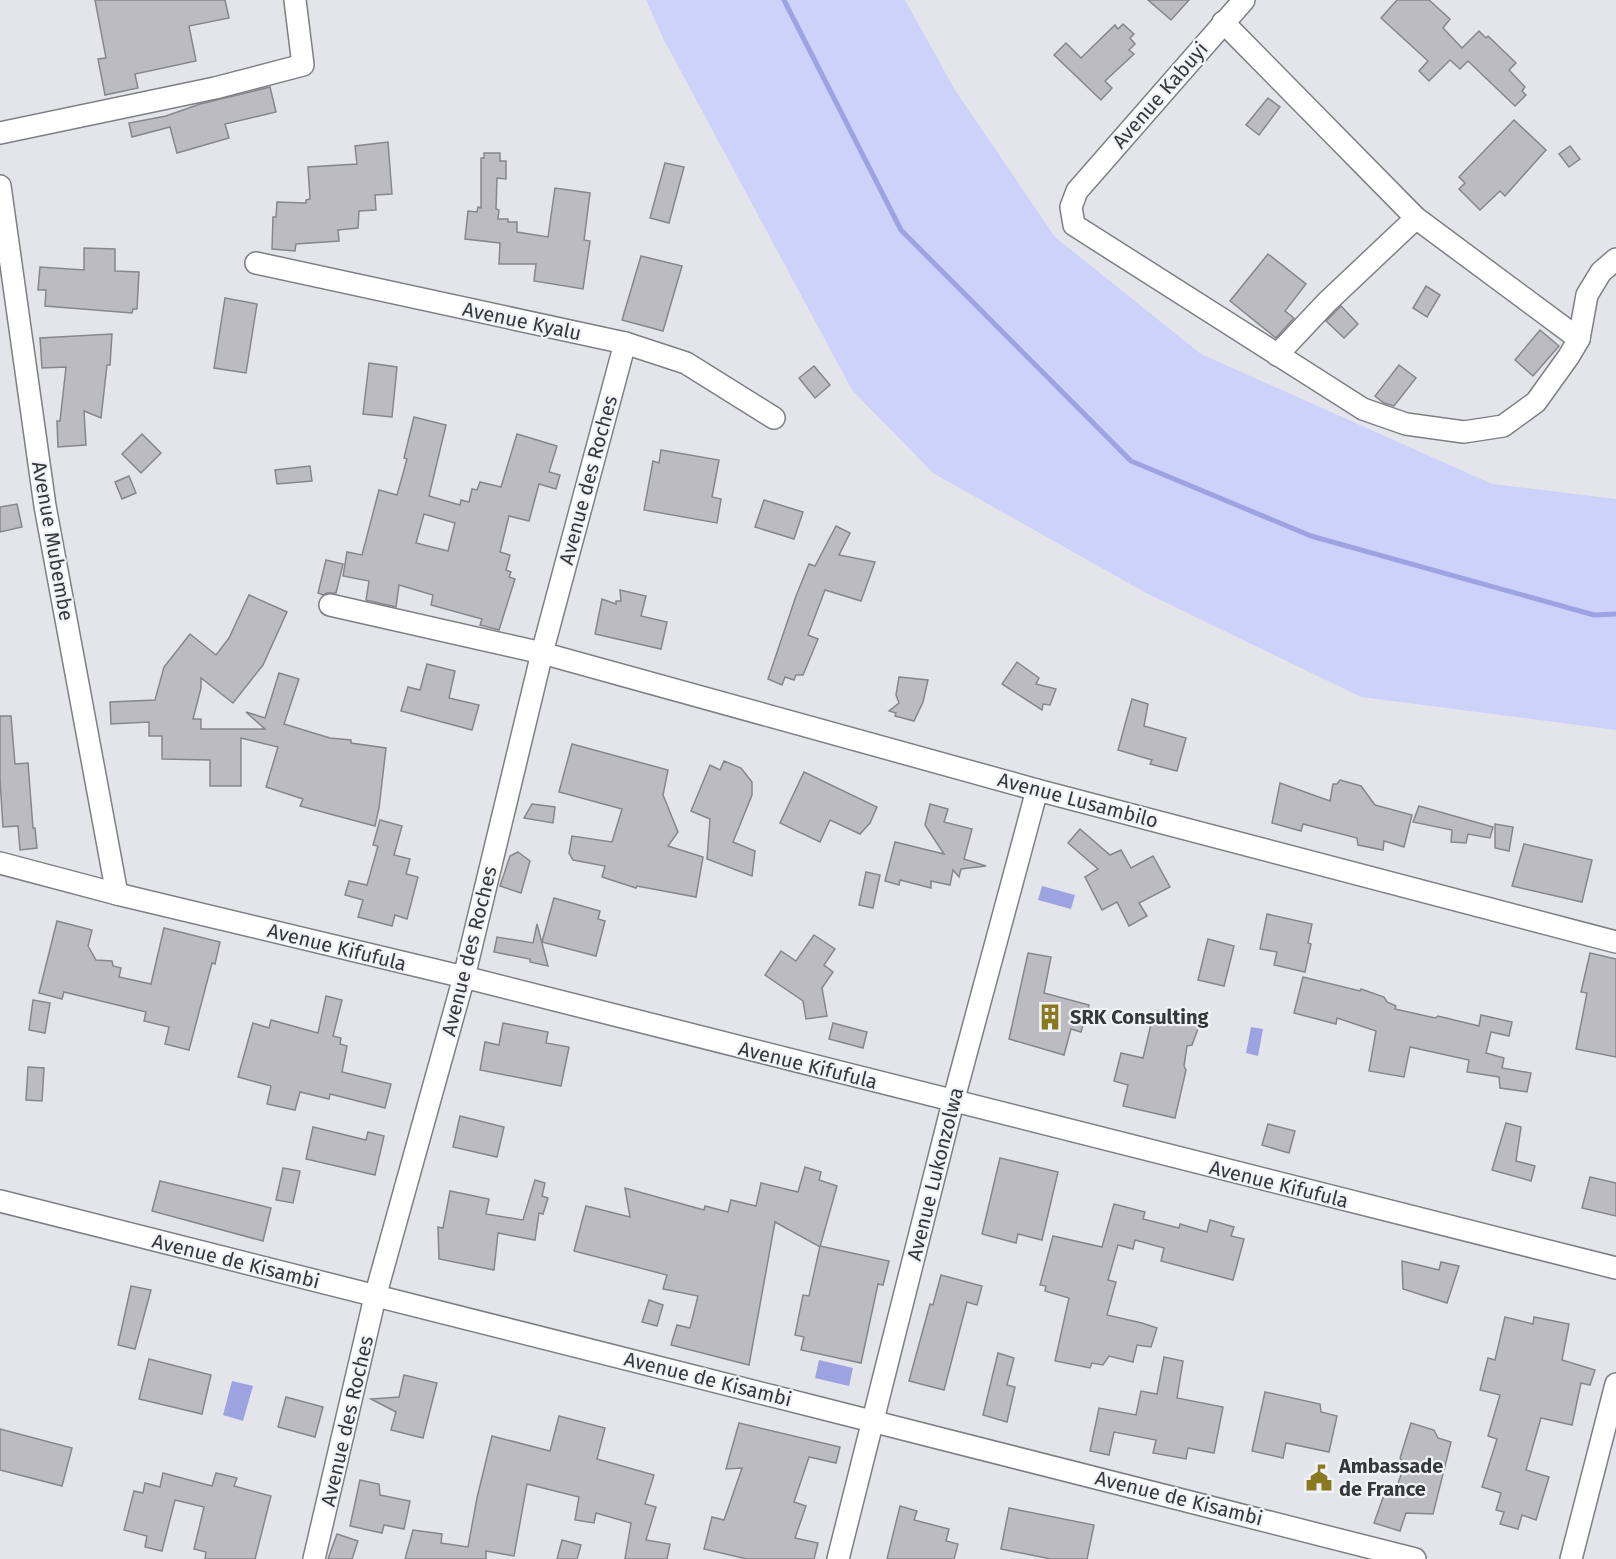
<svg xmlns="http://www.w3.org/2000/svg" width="1616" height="1559" font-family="'Fira Sans',sans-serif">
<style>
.green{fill:#cdd2fa}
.water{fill:#9da3e1}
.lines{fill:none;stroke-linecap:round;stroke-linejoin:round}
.stream{stroke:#9da3e1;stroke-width:5}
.building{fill:#bbbbc1;stroke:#86878d;stroke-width:1.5;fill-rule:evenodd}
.street-casing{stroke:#7e7f84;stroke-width:24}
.street{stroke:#fff;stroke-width:21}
.labels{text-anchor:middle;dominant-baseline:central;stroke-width:4.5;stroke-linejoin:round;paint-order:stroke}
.street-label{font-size:20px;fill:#363739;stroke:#f1f2f8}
.poi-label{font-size:20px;font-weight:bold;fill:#363739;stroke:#f1f2f8;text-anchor:start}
</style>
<rect width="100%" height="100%" fill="#e4e5eb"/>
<!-- green -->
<path class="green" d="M 646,0 L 905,0 L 955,90 L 1055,237 L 1201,354 L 1492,484 L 1616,499 L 1616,730 L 1361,697 L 1146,593 L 933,473 L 852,390 L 664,40 Z"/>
<!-- water -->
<g class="water">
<path d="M 1042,886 L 1075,895 L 1071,909 L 1038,900 Z"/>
<path d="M 1251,1027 L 1263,1029 L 1258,1056 L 1246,1053 Z"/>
<path d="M 819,1360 L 853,1368 L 849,1386 L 815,1378 Z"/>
<path d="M 232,1381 L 253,1386 L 243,1421 L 223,1415 Z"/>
</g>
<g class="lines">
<!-- stream -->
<path class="stream" d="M 784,0 L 901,230 L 1131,461 L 1311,536 L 1594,615 L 1616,614"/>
</g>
<!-- building -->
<g class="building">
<path d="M 95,0 L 225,0 L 229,18 L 189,26 L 196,61 L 135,74 L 138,88 L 105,95 L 98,59 L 106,58 Z"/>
<path d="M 1148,0 L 1189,0 L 1171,20 Z"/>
<path d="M 1397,0 L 1429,0 L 1450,19 L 1443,28 L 1462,48 L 1479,31 L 1486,38 L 1488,36 L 1516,63 L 1509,70 L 1525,87 L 1522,91 L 1526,95 L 1515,106 L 1468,61 L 1460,69 L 1450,60 L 1429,81 L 1419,71 L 1428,61 L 1381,18 Z"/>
<path d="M 1123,24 L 1134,34 L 1130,38 L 1135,44 L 1129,50 L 1134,54 L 1105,81 L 1112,88 L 1101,100 L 1054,55 L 1066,43 L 1081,58 L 1115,25 L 1118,29 Z"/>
<path d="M 270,87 L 276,112 L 225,124 L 229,138 L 177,153 L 170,127 L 132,137 L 129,123 L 166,116 L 200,104 Z"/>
<path d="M 1268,98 L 1280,107 L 1259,135 L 1246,125 Z"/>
<path d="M 1514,120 L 1546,150 L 1505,196 L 1500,191 L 1480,210 L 1459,189 L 1465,183 L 1459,177 Z"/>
<path d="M 388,142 L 392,194 L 375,195 L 376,210 L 359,211 L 358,228 L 338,230 L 339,241 L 296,244 L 295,251 L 272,249 L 273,217 L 276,217 L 277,202 L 306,203 L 306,200 L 310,199 L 308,167 L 357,164 L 355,146 Z"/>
<path d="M 1570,146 L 1580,159 L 1569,167 L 1559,154 Z"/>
<path d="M 484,153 L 500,153 L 500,161 L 506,161 L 506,179 L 497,178 L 496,209 L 499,210 L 498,219 L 508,219 L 508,222 L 517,222 L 517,232 L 548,237 L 555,188 L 590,193 L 584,240 L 590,241 L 583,289 L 534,281 L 536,264 L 499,264 L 500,243 L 465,239 L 468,211 L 477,212 L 478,207 L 481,208 L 481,158 L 484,158 Z"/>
<path d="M 665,163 L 684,167 L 669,223 L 650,218 Z"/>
<path d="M 84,248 L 115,249 L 115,271 L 139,272 L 137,309 L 133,309 L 132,313 L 45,306 L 46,290 L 38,290 L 40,267 L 84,270 Z"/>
<path d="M 1268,254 L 1306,284 L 1285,311 L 1294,318 L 1276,338 L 1230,301 Z"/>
<path d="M 641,256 L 682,266 L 663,331 L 622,320 Z"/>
<path d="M 1426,286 L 1440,295 L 1427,317 L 1413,308 Z"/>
<path d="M 225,298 L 257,304 L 246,373 L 214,368 Z"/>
<path d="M 1341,306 L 1358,324 L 1344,338 L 1326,321 Z"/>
<path d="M 1540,330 L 1559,346 L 1533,376 L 1515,360 Z"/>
<path d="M 112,334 L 110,365 L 107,365 L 101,418 L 84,411 L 86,445 L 58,447 L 57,421 L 60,421 L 66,367 L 42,368 L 40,338 Z"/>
<path d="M 369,363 L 397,367 L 392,417 L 363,414 Z"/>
<path d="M 1399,365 L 1416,378 L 1394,406 L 1384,403 L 1375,396 Z"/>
<path d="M 814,366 L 830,385 L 815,398 L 799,378 Z"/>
<path d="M 414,417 L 446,425 L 429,496 L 460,505 L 461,500 L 469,502 L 472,489 L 477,490 L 480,482 L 501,487 L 517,434 L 557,446 L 549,472 L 560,475 L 556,489 L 539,484 L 529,521 L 509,516 L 500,552 L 510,555 L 506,570 L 511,572 L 509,577 L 515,579 L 499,630 L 480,625 L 482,619 L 431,605 L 433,595 L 399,585 L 396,607 L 366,600 L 369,581 L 343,576 L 347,552 L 362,555 L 379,490 L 397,495 L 407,459 L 404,458 ZM 424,514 L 455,523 L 448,551 L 416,543 Z"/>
<path d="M 142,434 L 161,453 L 141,473 L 122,454 Z"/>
<path d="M 661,450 L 719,460 L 712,497 L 721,499 L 717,523 L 644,510 L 653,461 L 659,463 Z"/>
<path d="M 310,466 L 312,481 L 277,484 L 275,470 Z"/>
<path d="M 129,476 L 136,493 L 122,499 L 115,482 Z"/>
<path d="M 764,500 L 803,512 L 794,539 L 755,527 Z"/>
<path d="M 17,504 L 22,527 L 0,532 L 0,507 Z"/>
<path d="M 836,526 L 850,533 L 839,555 L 875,562 L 861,601 L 825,590 L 808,635 L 818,639 L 803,675 L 796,675 L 794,680 L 785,677 L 782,685 L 768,679 L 796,596 L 809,564 L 815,566 Z"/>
<path d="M 326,560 L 343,564 L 336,593 L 327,593 L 323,595 L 318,593 Z"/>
<path d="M 620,590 L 646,596 L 641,616 L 667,622 L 661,649 L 595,634 L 602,599 L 616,604 L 616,601 L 621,601 Z"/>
<path d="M 249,595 L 287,612 L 263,665 L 233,703 L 201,678 L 201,688 L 193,719 L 201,719 L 201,729 L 265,729 L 246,712 L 265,718 L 279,673 L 299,679 L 284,724 L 330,738 L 351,740 L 351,743 L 386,748 L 379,808 L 375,826 L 300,806 L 303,799 L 266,787 L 278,747 L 241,738 L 241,786 L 210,786 L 210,760 L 162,759 L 162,736 L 149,736 L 149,722 L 111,724 L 110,702 L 155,700 L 164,667 L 190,634 L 216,655 L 229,638 Z"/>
<path d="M 1017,662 L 1039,678 L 1036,684 L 1056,689 L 1050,705 L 1043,704 L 1042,710 L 1002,684 Z"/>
<path d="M 427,664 L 455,671 L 449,698 L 479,705 L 472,730 L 401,711 L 408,687 L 420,690 Z"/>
<path d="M 899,677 L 928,680 L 923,702 L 914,721 L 895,716 L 896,713 L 889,711 L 899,703 L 896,695 Z"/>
<path d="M 1132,699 L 1148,704 L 1144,726 L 1186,738 L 1177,771 L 1150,764 L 1152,760 L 1118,750 Z"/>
<path d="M 0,716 L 11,716 L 15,764 L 28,763 L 33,828 L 35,828 L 37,848 L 20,850 L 18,826 L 3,827 L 0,780 Z"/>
<path d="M 572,744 L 668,770 L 663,795 L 678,832 L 668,846 L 703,857 L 696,897 L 637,886 L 636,888 L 602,877 L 605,866 L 573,860 L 569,853 L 572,836 L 612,842 L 622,809 L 559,792 Z"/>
<path d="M 724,761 L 741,768 L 752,782 L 752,795 L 733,842 L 755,851 L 752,876 L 707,859 L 710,819 L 691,811 L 710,765 L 720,770 Z"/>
<path d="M 804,772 L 877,807 L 870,823 L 860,834 L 830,820 L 820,842 L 780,823 Z"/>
<path d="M 1340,780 L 1361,786 L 1375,805 L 1412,815 L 1404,847 L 1384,841 L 1383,850 L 1358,845 L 1357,838 L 1303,824 L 1301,831 L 1272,823 L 1280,783 L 1330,801 L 1333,784 L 1337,784 Z"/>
<path d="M 532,804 L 555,807 L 553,823 L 524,818 Z"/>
<path d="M 930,804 L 948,809 L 944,822 L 972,829 L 964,859 L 986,866 L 961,869 L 959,877 L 953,870 L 950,885 L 931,881 L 931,888 L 900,880 L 899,885 L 885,881 L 895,842 L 944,854 L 925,825 Z"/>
<path d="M 1419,806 L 1493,827 L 1490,838 L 1468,834 L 1466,843 L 1451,842 L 1452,830 L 1413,822 Z"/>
<path d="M 380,820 L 402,826 L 394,855 L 410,859 L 406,874 L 418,877 L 407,919 L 395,915 L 392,926 L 358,917 L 363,900 L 345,895 L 349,881 L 367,885 L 378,846 L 373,845 Z"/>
<path d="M 1495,824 L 1513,827 L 1509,851 L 1495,848 Z"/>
<path d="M 1080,829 L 1110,855 L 1121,850 L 1131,868 L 1153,856 L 1170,887 L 1139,903 L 1147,916 L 1129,926 L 1117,902 L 1102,910 L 1085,877 L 1098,869 L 1068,843 Z"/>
<path d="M 1524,844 L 1592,860 L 1582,902 L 1512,886 Z"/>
<path d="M 518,852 L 530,861 L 521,893 L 500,886 L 510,856 Z"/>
<path d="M 866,872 L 880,875 L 873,908 L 859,905 Z"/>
<path d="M 554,898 L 600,911 L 598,919 L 605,921 L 596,956 L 542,942 Z"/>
<path d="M 1267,914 L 1312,924 L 1308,943 L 1311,944 L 1305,972 L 1274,965 L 1277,952 L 1260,949 Z"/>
<path d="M 57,921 L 92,930 L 88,946 L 96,960 L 112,961 L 113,966 L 121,968 L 119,977 L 151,984 L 164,928 L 220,942 L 215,964 L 212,963 L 189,1050 L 165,1044 L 169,1027 L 144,1021 L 146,1012 L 64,992 L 62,999 L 39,993 Z"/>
<path d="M 537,924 L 548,966 L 530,962 L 530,959 L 494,952 L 497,937 L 533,943 Z"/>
<path d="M 814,935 L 835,949 L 824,965 L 833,972 L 822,988 L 827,1016 L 806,1019 L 803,1001 L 765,975 L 781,951 L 796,961 Z"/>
<path d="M 1208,939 L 1234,946 L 1224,986 L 1198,980 Z"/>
<path d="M 1028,953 L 1051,957 L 1044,993 L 1089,1005 L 1081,1032 L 1071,1029 L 1064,1055 L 1009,1039 Z"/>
<path d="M 1590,953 L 1616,959 L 1616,1057 L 1576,1049 L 1587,993 L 1581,992 Z"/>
<path d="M 1303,977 L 1360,991 L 1361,989 L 1384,997 L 1387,1002 L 1396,1006 L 1395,1009 L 1435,1018 L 1438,1016 L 1479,1026 L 1481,1015 L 1512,1022 L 1509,1036 L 1491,1032 L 1486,1053 L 1504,1058 L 1502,1068 L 1531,1073 L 1527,1092 L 1500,1088 L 1499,1077 L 1467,1072 L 1469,1060 L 1410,1047 L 1404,1077 L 1369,1071 L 1376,1031 L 1337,1018 L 1336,1024 L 1294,1013 Z"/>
<path d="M 326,996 L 342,1000 L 333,1036 L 341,1038 L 340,1044 L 347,1046 L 342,1072 L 391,1084 L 385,1108 L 330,1094 L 329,1099 L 300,1092 L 295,1110 L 267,1104 L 271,1086 L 238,1077 L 253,1023 L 269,1028 L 271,1020 L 318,1033 Z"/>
<path d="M 33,1000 L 50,1003 L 45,1033 L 29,1030 Z"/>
<path d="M 1157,1011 L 1195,1019 L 1196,1025 L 1199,1026 L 1192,1045 L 1187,1046 L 1184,1066 L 1186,1070 L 1175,1118 L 1123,1106 L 1128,1085 L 1114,1081 L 1121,1053 L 1143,1058 L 1152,1020 L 1155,1020 Z"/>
<path d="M 503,1023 L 548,1032 L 546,1043 L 569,1047 L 561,1086 L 480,1070 L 485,1042 L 499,1045 Z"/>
<path d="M 833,1023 L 867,1032 L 863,1048 L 829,1039 Z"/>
<path d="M 28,1067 L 44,1068 L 42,1101 L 26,1100 Z"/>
<path d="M 460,1116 L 504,1127 L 497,1157 L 453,1147 Z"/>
<path d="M 1506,1123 L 1521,1127 L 1516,1161 L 1535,1166 L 1531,1181 L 1492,1170 Z"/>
<path d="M 1268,1124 L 1295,1131 L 1289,1153 L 1262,1145 Z"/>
<path d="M 313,1127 L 366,1140 L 368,1132 L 384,1136 L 375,1175 L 306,1159 Z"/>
<path d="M 1000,1158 L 1058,1172 L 1042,1240 L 1018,1234 L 1016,1243 L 982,1234 Z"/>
<path d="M 805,1167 L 821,1172 L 819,1180 L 837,1186 L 820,1247 L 775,1222 L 749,1365 L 671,1345 L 677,1325 L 690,1328 L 698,1296 L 663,1289 L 667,1275 L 574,1251 L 586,1206 L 630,1217 L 625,1188 L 704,1210 L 705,1206 L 728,1212 L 731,1200 L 756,1206 L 761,1183 L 798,1192 Z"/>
<path d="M 283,1168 L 300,1171 L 293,1203 L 276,1200 Z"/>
<path d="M 1590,1177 L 1616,1183 L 1616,1216 L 1582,1208 Z"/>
<path d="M 535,1180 L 545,1183 L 542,1196 L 548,1198 L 543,1214 L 539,1213 L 535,1240 L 498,1233 L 494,1270 L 439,1259 L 438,1227 L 443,1228 L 450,1191 L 489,1199 L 486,1214 L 523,1220 Z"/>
<path d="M 160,1181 L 271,1208 L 263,1241 L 152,1211 Z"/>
<path d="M 1114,1204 L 1145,1212 L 1143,1219 L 1179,1228 L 1180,1224 L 1207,1232 L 1210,1220 L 1234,1227 L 1231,1236 L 1244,1239 L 1233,1280 L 1161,1261 L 1164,1248 L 1135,1240 L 1133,1249 L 1118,1245 L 1108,1280 L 1116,1282 L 1107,1315 L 1142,1323 L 1157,1328 L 1151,1347 L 1137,1345 L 1133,1362 L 1109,1356 L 1103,1365 L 1092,1363 L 1090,1368 L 1055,1361 L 1069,1298 L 1045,1291 L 1046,1286 L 1040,1285 L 1053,1236 L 1102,1247 Z"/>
<path d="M 820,1246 L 889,1261 L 883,1285 L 878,1284 L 861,1363 L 801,1350 L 804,1337 L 795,1335 L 803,1295 L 809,1296 Z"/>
<path d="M 1402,1261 L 1439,1270 L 1441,1262 L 1459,1266 L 1447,1303 L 1403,1289 Z"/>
<path d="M 941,1275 L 982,1286 L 977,1305 L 967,1302 L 944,1390 L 909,1381 L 930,1304 L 933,1305 Z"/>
<path d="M 131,1286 L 151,1290 L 135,1349 L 118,1345 Z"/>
<path d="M 649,1300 L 663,1305 L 657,1326 L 642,1322 Z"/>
<path d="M 1505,1317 L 1533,1324 L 1534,1317 L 1569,1324 L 1562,1360 L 1595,1370 L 1590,1385 L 1581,1383 L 1572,1425 L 1541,1418 L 1526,1470 L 1549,1477 L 1536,1520 L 1522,1515 L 1518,1529 L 1500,1524 L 1504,1512 L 1496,1510 L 1501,1493 L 1482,1487 L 1497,1439 L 1488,1436 L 1500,1395 L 1480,1390 L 1488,1358 L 1495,1360 Z"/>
<path d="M 998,1353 L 1014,1358 L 1007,1385 L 1015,1387 L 1007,1422 L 983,1415 Z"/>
<path d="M 1164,1357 L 1183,1361 L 1177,1398 L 1223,1407 L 1214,1453 L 1188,1448 L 1186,1459 L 1153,1453 L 1156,1440 L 1114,1432 L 1109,1455 L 1090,1451 L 1099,1408 L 1136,1415 L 1141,1391 L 1157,1394 Z"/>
<path d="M 149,1359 L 211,1375 L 202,1414 L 139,1399 Z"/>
<path d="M 404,1375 L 437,1383 L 423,1438 L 391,1430 L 396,1412 L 371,1399 L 399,1397 Z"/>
<path d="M 1265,1392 L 1320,1404 L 1321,1412 L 1337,1416 L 1329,1452 L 1286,1443 L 1283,1458 L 1252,1451 Z"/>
<path d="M 286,1397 L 323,1407 L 315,1437 L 278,1427 Z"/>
<path d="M 559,1416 L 605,1428 L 597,1459 L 654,1475 L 645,1504 L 656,1507 L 646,1540 L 670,1544 L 667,1559 L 625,1559 L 631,1523 L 596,1513 L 594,1523 L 575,1520 L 579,1497 L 527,1484 L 514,1556 L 486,1551 L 486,1559 L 405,1559 L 413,1530 L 442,1534 L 441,1543 L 468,1547 L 477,1498 L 492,1436 L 550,1451 Z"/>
<path d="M 739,1423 L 840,1447 L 836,1463 L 809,1457 L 794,1502 L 806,1506 L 795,1538 L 818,1543 L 814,1559 L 747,1559 L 704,1549 L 712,1517 L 724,1520 L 742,1468 L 726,1469 Z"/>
<path d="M 1411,1423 L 1434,1430 L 1438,1438 L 1451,1442 L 1433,1514 L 1406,1513 L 1400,1531 L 1374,1523 L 1384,1495 L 1393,1497 L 1405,1464 L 1400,1458 Z"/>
<path d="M 0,1429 L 72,1448 L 62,1486 L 0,1470 Z"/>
<path d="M 163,1473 L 212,1486 L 216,1473 L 237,1478 L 234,1486 L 271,1496 L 255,1559 L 205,1559 L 206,1552 L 194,1549 L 204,1507 L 175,1500 L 162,1551 L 145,1547 L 147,1536 L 124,1530 L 134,1491 L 143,1493 L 145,1483 L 160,1487 Z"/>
<path d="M 360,1480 L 379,1484 L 380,1495 L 410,1501 L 404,1529 L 384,1525 L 382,1533 L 350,1526 Z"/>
<path d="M 900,1506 L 917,1511 L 914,1520 L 949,1529 L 946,1541 L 958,1544 L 954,1559 L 887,1559 Z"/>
<path d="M 1009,1508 L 1094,1525 L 1087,1559 L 1051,1559 L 1001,1549 Z"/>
<path d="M 337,1534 L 358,1541 L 352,1559 L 328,1559 Z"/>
<path d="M 562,1540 L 581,1545 L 577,1559 L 557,1559 Z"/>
</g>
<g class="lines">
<!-- street casing -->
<g class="street-casing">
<g id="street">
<path d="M 1244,0 L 1077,191 L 1071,207 L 1074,225 L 1363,409 L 1406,424 L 1464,432 L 1503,426 L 1536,402 L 1569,356 L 1579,339 L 1587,295 L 1601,272 L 1616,259"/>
<path d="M 1223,22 L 1416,218 L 1579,339"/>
<path d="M 0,133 L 215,88 L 303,65 L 295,0"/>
<path d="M 0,186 L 45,506 L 117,894"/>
<path d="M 256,263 L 625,343 L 686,363 L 774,418"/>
<path d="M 1277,355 L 1327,302 L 1416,218"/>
<path d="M 330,605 L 542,653 L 1037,790 L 1616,942"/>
<path d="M 0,863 L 117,894 L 464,977 L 1616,1268"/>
<path d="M 0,1201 C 471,1321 944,1438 1415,1559"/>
<path d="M 314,1559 L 375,1297 L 464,977 L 542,653 L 625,343"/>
<path d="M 838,1559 L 953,1102 L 1037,790"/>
<path d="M 1571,1559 L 1616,1384"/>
</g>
</g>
<!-- street -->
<use href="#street" class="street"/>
</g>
<!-- icons -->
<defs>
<g id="building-bare" transform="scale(2.07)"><path d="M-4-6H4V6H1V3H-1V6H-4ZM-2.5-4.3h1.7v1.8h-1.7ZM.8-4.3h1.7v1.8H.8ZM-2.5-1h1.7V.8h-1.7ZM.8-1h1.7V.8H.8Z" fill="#897a1f" stroke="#f1f2f8" stroke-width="2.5" paint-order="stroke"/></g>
<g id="civic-bare" transform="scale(2.07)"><path d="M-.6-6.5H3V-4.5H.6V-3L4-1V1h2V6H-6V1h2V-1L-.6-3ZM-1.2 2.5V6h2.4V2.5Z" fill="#897a1f" stroke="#f1f2f8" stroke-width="2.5" paint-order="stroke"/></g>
</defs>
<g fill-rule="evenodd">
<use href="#building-bare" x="1050" y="1017"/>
<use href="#civic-bare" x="1319" y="1478"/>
</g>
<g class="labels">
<!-- street labels -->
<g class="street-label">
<text transform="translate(1160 95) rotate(-49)">Avenue Kabuyi</text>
<text transform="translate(522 321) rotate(12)">Avenue Kyalu</text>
<text transform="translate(588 480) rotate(-75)">Avenue des Roches</text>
<text transform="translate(53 541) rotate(80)">Avenue Mubembe</text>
<text transform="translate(1078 800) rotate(15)">Avenue Lusambilo</text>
<text transform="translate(337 947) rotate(14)">Avenue Kifufula</text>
<text transform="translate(469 951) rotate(-76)">Avenue des Roches</text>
<text transform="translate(808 1065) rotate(14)">Avenue Kifufula</text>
<text transform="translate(935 1174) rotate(-76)">Avenue Lukonzolwa</text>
<text transform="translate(1279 1184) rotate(14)">Avenue Kifufula</text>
<text transform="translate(236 1261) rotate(14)">Avenue de Kisambi</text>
<text transform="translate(708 1379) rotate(14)">Avenue de Kisambi</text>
<text transform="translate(347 1421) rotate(-77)">Avenue des Roches</text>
<text transform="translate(1179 1498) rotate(14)">Avenue de Kisambi</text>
</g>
<!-- poi labels -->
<g class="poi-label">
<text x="1070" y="1017">SRK Consulting</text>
<text x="1339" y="1466">Ambassade<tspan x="1339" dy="23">de France</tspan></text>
</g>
</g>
</svg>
